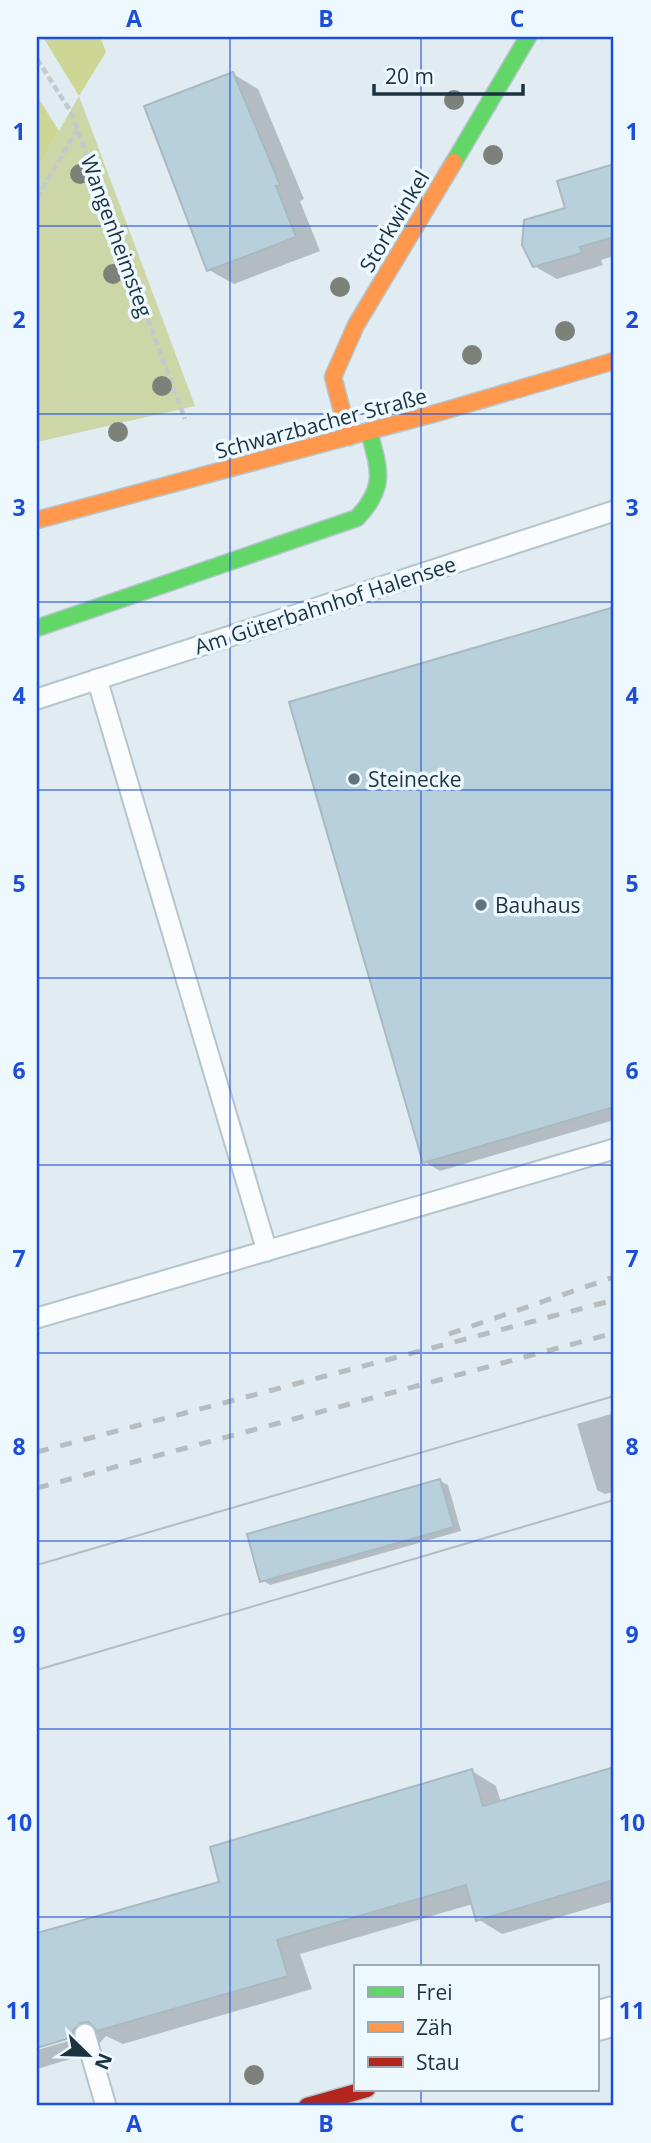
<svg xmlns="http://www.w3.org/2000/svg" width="651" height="2143" font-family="'Open Sans',sans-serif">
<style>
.green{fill:#cdd6a7}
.forest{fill:#cdd694}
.shadow{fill:#0003}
.building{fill:#b7d0dc;stroke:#a9b9c0;stroke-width:2}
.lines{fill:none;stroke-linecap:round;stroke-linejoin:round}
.lane-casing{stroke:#b5c5cd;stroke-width:23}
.street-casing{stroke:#b5c5cd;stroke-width:42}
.fast-casing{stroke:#b5c5cd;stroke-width:19}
.slow-casing{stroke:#b5c5cd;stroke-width:19}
.jam-casing{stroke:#b5c5cd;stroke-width:19}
.path{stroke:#c3cacd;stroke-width:4.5;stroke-dasharray:7 3.5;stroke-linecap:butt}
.lane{stroke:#fafcfd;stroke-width:19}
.street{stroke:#fafcfd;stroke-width:38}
.fast{stroke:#63d668;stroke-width:16}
.slow{stroke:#ff974d;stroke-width:16}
.jam{stroke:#b3261e;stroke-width:16}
.tram{stroke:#b7bcbe;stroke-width:2}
.rail{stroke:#b7bcbe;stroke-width:5;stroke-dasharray:12 12;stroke-linecap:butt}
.tree{fill:#7c827a}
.grid{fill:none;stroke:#1d4ed8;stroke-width:2;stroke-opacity:0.55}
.poi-dot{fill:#61737d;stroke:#eef9ff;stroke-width:2.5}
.labels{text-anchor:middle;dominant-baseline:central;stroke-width:7;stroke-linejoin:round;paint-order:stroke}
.street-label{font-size:21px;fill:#1c323e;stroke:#eef9ff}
.poi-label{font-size:21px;fill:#1c323e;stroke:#eef9ff;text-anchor:start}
.neatline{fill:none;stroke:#1d4ed8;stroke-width:2.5}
.grid-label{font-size:23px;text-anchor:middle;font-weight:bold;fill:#1d4ed8}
</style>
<rect width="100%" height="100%" fill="#e0ecf2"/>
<!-- green -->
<path class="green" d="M 79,96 L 195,406 L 37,442 L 37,169 Z"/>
<!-- forest -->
<g class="forest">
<path d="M 43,37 L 100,37 L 106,52 L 79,96 Z"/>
<path d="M 37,96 L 59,131 L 37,169 Z"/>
</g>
<!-- shadow -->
<g class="shadow">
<path d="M 233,74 L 258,89 L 304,199 L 300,201 L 320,251 L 234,284 L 209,270 Z"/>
<path d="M 614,166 L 614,256 L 601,260 L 603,265 L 557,279 L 534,266 L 567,209 L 559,182 Z"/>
<path d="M 614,609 L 614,1120 L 440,1171 L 425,1162 L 291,704 Z"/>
<path d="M 614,1413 L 614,1492 L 605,1494 L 597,1490 L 577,1424 Z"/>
<path d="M 440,1481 L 448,1485 L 461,1531 L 270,1585 L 262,1580 Z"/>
<path d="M 614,1769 L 614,1901 L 502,1934 L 478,1919 L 473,1904 L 300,1954 L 312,1989 L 123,2044 L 106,2036 L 98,2045 L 97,2051 L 37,2069 L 37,2050 L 82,2037 L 81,2033 L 37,2046 L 37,1935 L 221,1883 L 472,1771 L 496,1786 L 501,1802 Z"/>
</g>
<!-- building -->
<g class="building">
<path d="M 233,72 L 280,185 L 276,186 L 296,237 L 207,271 L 144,106 Z"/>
<path d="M 614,164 L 614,237 L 580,247 L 582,253 L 533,267 L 522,245 L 524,220 L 565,208 L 557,181 Z"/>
<path d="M 614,607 L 614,1107 L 423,1163 L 289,702 Z"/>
<path d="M 440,1479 L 454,1527 L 260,1582 L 247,1534 Z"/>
<path d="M 614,1767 L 614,1880 L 476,1921 L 466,1885 L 277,1940 L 288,1976 L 97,2031 L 89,2022 L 81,2023 L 73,2030 L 73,2037 L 37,2048 L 37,1933 L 219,1882 L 210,1847 L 472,1769 L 483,1806 Z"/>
</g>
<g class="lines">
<!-- lane casing -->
<g class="lane-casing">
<g id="lane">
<path d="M 97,679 L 267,1251"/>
<path d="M 37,699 L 614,511"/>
<path d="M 37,1318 L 614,1149"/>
<path d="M 85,2034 L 106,2106"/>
</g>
</g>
<!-- street casing -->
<g class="street-casing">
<path id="street" d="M 597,2021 L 614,2016"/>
</g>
<!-- fast casing -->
<g class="fast-casing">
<g id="fast">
<path d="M 454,162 L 528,37"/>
<path d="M 37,628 L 357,518 C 387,486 379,470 369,431"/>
</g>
</g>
<!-- slow casing -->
<g class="slow-casing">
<g id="slow">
<path d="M 349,437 L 333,377 L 356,325 L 454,162"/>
<path d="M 37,520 L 440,412 L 614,361"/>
</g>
</g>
<!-- jam casing -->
<g class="jam-casing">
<path id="jam" d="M 307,2106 L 367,2089"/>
</g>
<!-- path -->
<g class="path">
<path d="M 37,59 L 71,112 L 185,419"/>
<path d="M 37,198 L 77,130"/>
</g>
<!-- lane -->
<use href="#lane" class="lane"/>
<!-- street -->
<use href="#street" class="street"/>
<!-- fast -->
<use href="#fast" class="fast"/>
<!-- slow -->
<use href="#slow" class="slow"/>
<!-- jam -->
<use href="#jam" class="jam"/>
<!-- tram -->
<g class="tram">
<path d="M 37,1565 L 614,1396"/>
<path d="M 37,1670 L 614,1500"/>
</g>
<!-- rail -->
<g class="rail">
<path d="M 449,1334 L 614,1277"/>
<path d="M 37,1452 L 614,1300"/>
<path d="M 37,1488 L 614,1333"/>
</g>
</g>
<!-- trees -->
<g class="tree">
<circle cx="454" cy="100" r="10"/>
<circle cx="493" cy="155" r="10"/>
<circle cx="80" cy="174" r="10"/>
<circle cx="113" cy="274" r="10"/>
<circle cx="340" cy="287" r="10"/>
<circle cx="565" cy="331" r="10"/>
<circle cx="472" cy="355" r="10"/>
<circle cx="162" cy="386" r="10"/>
<circle cx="118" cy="432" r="10"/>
<circle cx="254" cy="2075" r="10"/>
</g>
<!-- grid -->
<path class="grid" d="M 230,37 L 230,2106M 421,37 L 421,1966M 37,226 L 614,226M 37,414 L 614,414M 37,602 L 614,602M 37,790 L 614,790M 37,978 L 614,978M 37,1165 L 614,1165M 37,1353 L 614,1353M 37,1541 L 614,1541M 37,1729 L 614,1729M 37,1917 L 614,1917M 421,2089 L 421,2106"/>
<!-- markers -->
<g class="poi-dot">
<circle cx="354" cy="779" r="7"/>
<circle cx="481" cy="905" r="7"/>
</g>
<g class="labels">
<!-- street labels -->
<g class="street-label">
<text transform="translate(394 221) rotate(-59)">Storkwinkel</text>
<text transform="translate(117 236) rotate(70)">Wangenheimsteg</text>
<text transform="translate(321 423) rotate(-15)">Schwarzbacher Straße</text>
<text transform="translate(325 605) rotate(-18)">Am Güterbahnhof Halensee</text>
</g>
<!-- poi labels -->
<g class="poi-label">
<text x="368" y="779">Steinecke</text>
<text x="495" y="905">Bauhaus</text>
</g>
</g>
<!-- border -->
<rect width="651" height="2143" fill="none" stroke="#eef9ff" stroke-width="77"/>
<!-- legend -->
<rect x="354" y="1965" width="245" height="126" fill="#eef9ff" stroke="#9aa9b2" stroke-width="2"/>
<rect x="368" y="1987" width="35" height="10" fill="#63d668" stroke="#9aa9b2" stroke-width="2"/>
<text x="416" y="2000" font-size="21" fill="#1c323e">Frei</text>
<rect x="368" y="2022" width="35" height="10" fill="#ff974d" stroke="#9aa9b2" stroke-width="2"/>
<text x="416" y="2035" font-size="21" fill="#1c323e">Zäh</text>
<rect x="368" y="2057" width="35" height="10" fill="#b3261e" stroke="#9aa9b2" stroke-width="2"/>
<text x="416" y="2070" font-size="21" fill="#1c323e">Stau</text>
<!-- north arrow -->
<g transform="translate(88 2055) rotate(113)" stroke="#eef9ff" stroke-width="5" paint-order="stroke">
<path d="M0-5L12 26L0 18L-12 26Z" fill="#1c323e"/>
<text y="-10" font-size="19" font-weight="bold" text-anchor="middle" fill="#1c323e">N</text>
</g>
<!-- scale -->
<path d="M374 84v10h149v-10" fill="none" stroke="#1c323e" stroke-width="3.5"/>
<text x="385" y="84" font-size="21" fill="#1c323e" stroke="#eef9ff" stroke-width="5" paint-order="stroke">20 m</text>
<rect x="38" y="38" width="574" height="2066" class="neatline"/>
<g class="grid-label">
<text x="134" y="27">A</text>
<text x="326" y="27">B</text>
<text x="517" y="27">C</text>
<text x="19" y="140">1</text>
<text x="632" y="140">1</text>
<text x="19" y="328">2</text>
<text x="632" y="328">2</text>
<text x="19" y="516">3</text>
<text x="632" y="516">3</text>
<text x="19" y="704">4</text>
<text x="632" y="704">4</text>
<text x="19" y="892">5</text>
<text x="632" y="892">5</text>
<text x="19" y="1079">6</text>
<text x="632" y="1079">6</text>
<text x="19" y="1267">7</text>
<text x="632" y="1267">7</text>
<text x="19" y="1455">8</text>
<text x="632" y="1455">8</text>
<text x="19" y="1643">9</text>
<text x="632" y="1643">9</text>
<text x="19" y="1831">10</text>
<text x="632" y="1831">10</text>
<text x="19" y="2019">11</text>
<text x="632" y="2019">11</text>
<text x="134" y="2132">A</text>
<text x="326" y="2132">B</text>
<text x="517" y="2132">C</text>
</g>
</svg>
